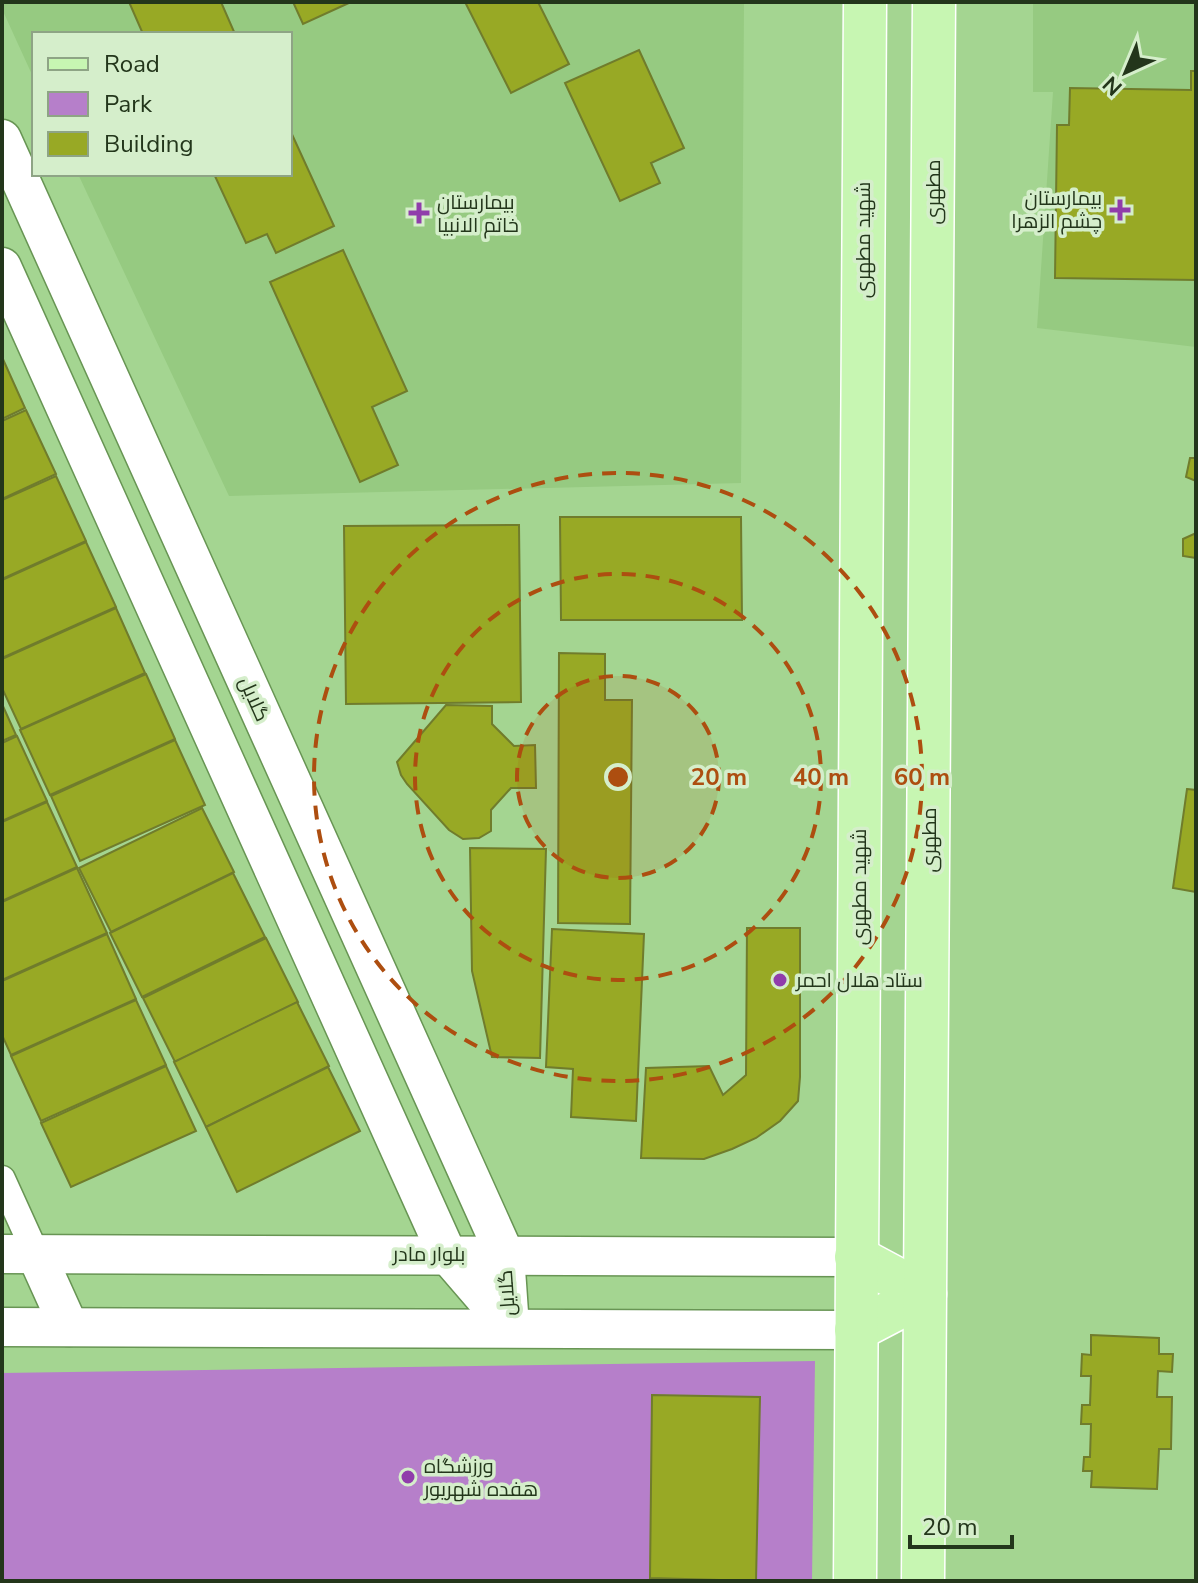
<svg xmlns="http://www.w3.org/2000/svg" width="1198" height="1583" font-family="'Nunito Sans',Cairo,sans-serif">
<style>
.built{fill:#96ca81}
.green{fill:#b67fca}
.building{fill:#98a925;stroke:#707c2c;stroke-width:2}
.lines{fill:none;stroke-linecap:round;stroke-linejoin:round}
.street-casing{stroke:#689554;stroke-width:29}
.secondary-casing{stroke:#689554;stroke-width:41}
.primary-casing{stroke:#fff;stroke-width:45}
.street{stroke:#fff;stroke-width:26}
.secondary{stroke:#fff;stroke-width:38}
.primary{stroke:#c7f6b2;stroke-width:42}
.ring{fill:none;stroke:#ad4e10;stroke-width:4;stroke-dasharray:14 10}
.poi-dot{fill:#903dab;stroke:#d5eecb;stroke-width:3}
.labels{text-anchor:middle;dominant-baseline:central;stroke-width:7;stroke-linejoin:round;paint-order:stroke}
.street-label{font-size:20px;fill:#23361b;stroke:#d5eecb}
.poi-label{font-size:20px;fill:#23361b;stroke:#d5eecb;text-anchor:start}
.centre{fill:#ad4e10;stroke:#d5eecb;stroke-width:4}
.ring-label{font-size:24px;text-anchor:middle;font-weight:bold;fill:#ad4e10;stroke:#d5eecb;stroke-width:7;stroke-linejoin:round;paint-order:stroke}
</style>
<rect width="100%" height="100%" fill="#a4d591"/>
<!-- built -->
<g class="built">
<path d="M 2,2 L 744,2 L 741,483 L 229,496 L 78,174 L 290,174 L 290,34 L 34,34 L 34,79 L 2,9 Z"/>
<path d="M 1033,2 L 1196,2 L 1196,347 L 1037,328 L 1053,92 L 1033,92 Z"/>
</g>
<!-- green -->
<path class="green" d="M 815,1361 L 812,1581 L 2,1581 L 2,1373 Z"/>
<!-- building -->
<g class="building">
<path d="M 129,2 L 221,2 L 235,34 L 143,34 Z"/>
<path d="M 293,2 L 351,2 L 303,24 Z"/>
<path d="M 465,2 L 538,2 L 569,64 L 511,93 Z"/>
<path d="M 639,50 L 684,148 L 651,163 L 660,183 L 620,201 L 565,83 Z"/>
<path d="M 1191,71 L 1196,71 L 1196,280 L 1055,278 L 1057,125 L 1069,125 L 1070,88 L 1191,90 Z"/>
<path d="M 290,130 L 334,226 L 276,253 L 267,234 L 246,243 L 214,174 L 290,174 Z"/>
<path d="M 343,250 L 407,391 L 372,407 L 398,465 L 360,482 L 270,282 Z"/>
<path d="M 2,357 L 25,408 L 2,419 Z"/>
<path d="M 26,410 L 56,474 L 2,499 L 2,421 Z"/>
<path d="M 1190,458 L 1196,458 L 1196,481 L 1186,477 Z"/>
<path d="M 56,476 L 86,541 L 2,579 L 2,500 Z"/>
<path d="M 560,517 L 741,517 L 742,620 L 561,620 Z"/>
<path d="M 519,525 L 521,702 L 346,704 L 344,526 Z"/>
<path d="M 1196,533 L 1196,558 L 1183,556 L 1183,539 Z"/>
<path d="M 86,542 L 116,607 L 2,658 L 2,580 Z"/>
<path d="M 116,608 L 145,673 L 21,729 L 2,688 L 2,659 Z"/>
<path d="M 559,653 L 605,654 L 605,700 L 632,700 L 630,924 L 558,923 Z"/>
<path d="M 146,674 L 175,739 L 50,795 L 20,730 Z"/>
<path d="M 2,704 L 16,735 L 2,741 Z"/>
<path d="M 446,705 L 492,706 L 492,724 L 514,746 L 535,745 L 536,788 L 511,788 L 491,810 L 491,831 L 479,838 L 463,839 L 449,830 L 407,784 L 401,775 L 397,762 Z"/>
<path d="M 17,736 L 47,801 L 2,821 L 2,743 Z"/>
<path d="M 175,740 L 205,805 L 80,861 L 51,796 Z"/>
<path d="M 1187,789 L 1196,790 L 1196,892 L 1173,888 Z"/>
<path d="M 47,802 L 77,867 L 2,901 L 2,822 Z"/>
<path d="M 202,808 L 234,872 L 111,932 L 79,868 Z"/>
<path d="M 470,848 L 546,849 L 540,1058 L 492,1057 L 472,971 Z"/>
<path d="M 77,868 L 107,933 L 2,980 L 2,902 Z"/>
<path d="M 233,873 L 265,937 L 142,997 L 110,933 Z"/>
<path d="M 747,928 L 800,928 L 800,1077 L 798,1101 L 780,1121 L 756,1138 L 732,1149 L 704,1159 L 641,1158 L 646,1068 L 709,1066 L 723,1095 L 746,1075 Z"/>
<path d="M 552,929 L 644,934 L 636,1121 L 571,1117 L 573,1069 L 546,1067 Z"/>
<path d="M 107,934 L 136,999 L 11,1055 L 2,1035 L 2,981 Z"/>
<path d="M 266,938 L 298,1002 L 175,1062 L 143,998 Z"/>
<path d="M 136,1000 L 166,1065 L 41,1121 L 11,1056 Z"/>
<path d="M 297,1002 L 329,1066 L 206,1127 L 174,1062 Z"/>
<path d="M 166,1066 L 196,1131 L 71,1187 L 41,1123 Z"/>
<path d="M 328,1067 L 360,1131 L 237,1192 L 206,1127 Z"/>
<path d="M 1091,1335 L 1159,1338 L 1159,1354 L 1173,1354 L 1172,1372 L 1158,1371 L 1157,1397 L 1172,1397 L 1171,1449 L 1159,1449 L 1157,1489 L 1091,1487 L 1092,1471 L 1083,1471 L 1084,1457 L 1090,1457 L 1091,1424 L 1081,1424 L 1082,1405 L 1090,1405 L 1091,1376 L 1081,1376 L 1082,1354 L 1091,1355 Z"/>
<path d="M 652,1395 L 760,1397 L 756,1581 L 650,1578 Z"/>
</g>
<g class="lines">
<!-- street casing -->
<g class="street-casing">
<path id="street" d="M 2,1179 L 36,1254"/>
</g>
<!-- secondary casing -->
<g class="secondary-casing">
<g id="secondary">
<path d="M 2,139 L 505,1255 L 510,1327"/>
<path d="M 2,267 L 447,1254 L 510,1327"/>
<path d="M 2,1254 L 856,1257"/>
<path d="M 36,1254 L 69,1327"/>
<path d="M 2,1327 L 856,1330"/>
</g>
</g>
<!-- primary casing -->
<g class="primary-casing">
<g id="primary">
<path d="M 856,1330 L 925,1294 L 856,1257"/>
<path d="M 855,1581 L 865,2"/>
<path d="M 923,1581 L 934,2"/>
</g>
</g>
<!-- street -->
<use href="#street" class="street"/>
<!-- secondary -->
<use href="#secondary" class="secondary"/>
<!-- primary -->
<use href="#primary" class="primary"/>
</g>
<!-- distance rings -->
<circle cx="618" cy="777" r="101" fill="#ad4e10" fill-opacity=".12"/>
<g class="ring">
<circle cx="618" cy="777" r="101"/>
<circle cx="618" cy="777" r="203"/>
<circle cx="618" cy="777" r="304"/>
</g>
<!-- markers -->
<g class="poi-dot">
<path d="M1116 198h8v8h8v8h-8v8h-8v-8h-8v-8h8z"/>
<path d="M415 201h8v8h8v8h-8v8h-8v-8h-8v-8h8z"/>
<circle cx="780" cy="980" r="8"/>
<circle cx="408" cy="1477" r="8"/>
</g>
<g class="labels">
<!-- street labels -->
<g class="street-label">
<text transform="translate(933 192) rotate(-90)">مطهری</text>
<text transform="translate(863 240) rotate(-90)">شهید مطهری</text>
<text transform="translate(254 699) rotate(66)">گلایل</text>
<text transform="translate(929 840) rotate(-90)">مطهری</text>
<text transform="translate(859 887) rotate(-90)">شهید مطهری</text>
<text x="429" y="1254">بلوار مادر</text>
<text transform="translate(507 1293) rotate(-94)">گلایل</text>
</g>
<!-- poi labels -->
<g class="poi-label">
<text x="1102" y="198" text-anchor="end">بیمارستان<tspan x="1102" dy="23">چشم الزهرا</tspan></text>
<text x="437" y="202">بیمارستان<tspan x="437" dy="23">خاتم الانبیا</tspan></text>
<text x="796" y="980">ستاد هلال احمر</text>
<text x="424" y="1466">ورزشگاه<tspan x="424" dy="23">هفده شهریور</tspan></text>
</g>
</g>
<circle cx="618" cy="777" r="12" class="centre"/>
<g class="ring-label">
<text x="719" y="785">20 m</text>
<text x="821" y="785">40 m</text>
<text x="922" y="785">60 m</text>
</g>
<!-- border -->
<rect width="1198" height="1583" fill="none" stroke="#23361b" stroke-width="8"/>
<!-- legend -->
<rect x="32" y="32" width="260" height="144" fill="#d5eecb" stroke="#8ea485" stroke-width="2"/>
<rect x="48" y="58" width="40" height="12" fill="#c7f6b2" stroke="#8ea485" stroke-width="2"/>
<text x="104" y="72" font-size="24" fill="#23361b">Road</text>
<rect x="48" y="92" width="40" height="24" fill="#b67fca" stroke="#8ea485" stroke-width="2"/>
<text x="104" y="112" font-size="24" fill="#23361b">Park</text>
<rect x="48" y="132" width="40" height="24" fill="#98a925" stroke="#8ea485" stroke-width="2"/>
<text x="104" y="152" font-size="24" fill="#23361b">Building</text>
<!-- north arrow -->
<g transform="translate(1126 72) rotate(224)" stroke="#d5eecb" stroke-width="6" paint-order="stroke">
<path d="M0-6L14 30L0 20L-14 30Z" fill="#23361b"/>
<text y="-12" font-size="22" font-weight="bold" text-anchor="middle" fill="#23361b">N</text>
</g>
<!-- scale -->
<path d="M910 1535v12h102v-12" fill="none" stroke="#23361b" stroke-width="4"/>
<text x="922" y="1535" font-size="24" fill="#23361b" stroke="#d5eecb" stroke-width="6" paint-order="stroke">20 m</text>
</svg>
